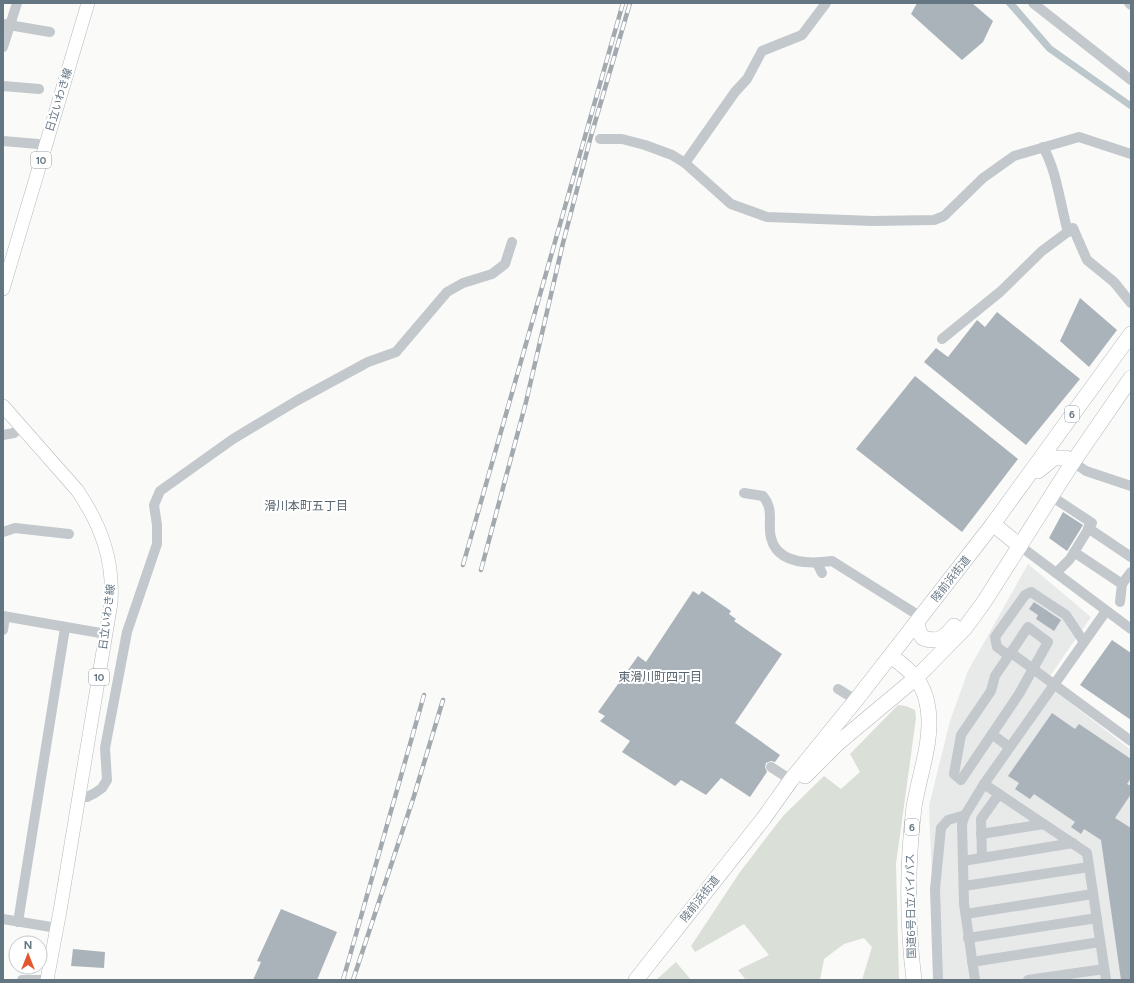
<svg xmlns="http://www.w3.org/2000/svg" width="1134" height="983" font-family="Figtree,'Noto Sans JP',sans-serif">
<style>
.built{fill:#e8e9e9}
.green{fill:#dadfd7}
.water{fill:#bbc7cb}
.building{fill:#aab3b9}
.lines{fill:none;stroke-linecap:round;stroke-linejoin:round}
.major-casing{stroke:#b5babe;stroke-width:14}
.highway-casing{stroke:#b4b9bd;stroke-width:16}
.minor{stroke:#c3c8cc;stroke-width:10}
.major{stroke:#fff;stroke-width:13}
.highway{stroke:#fff;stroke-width:15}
.rail-casing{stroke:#a2aab0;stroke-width:4.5}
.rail{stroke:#fff;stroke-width:3;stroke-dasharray:9;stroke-linecap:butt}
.labels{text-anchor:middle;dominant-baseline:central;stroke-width:4;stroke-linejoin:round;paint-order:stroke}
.shield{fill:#fff;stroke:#939fa8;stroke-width:1}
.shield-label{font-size:10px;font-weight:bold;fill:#657683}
.street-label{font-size:11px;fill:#657683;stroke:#fff}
.neighbourhood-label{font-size:12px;fill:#57646e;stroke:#fff}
</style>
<rect width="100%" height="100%" fill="#fafaf8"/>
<!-- built -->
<path class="built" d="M 1028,564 L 1091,617 L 1045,683 L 1131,750 L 1131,980 L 933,980 L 933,905 L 929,806 L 950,721 L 968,671 Z"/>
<!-- green -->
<g class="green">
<path d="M 898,705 L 906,706 L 915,710 L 916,718 L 896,864 L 899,980 L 862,980 L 872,947 L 864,938 L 844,944 L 824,959 L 820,980 L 746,980 L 738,970 L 769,955 L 744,924 L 695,952 L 691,946 L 740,872 L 783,816 L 824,776 L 841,789 L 860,772 L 850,754 Z"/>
<path d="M 676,962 L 691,980 L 656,980 Z"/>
</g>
<!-- water -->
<path class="water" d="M 1005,3 L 1015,3 L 1052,46 L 1131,102 L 1131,110 L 1047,51 Z"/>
<!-- building -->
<g class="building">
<path d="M 917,3 L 972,3 L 993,21 L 983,42 L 962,60 L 911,14 Z"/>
<path d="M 1080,298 L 1117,330 L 1089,367 L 1060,341 Z"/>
<path d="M 997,312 L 1080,379 L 1026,445 L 924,362 L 936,348 L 948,357 L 977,320 L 985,327 Z"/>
<path d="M 915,376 L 1018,459 L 962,532 L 856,449 Z"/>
<path d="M 1063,512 L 1083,525 L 1067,551 L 1049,538 Z"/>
<path d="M 693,591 L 699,595 L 702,591 L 731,611 L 729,614 L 736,619 L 734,621 L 782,654 L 735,723 L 780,755 L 775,762 L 771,761 L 766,763 L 765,767 L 767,772 L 750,797 L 721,778 L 706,795 L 681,780 L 675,786 L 622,752 L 630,741 L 600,721 L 605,716 L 598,712 L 638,656 L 646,662 Z"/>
<path d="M 1034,602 L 1061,620 L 1054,631 L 1036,619 L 1038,615 L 1029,609 Z"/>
<path d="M 1112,640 L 1131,653 L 1131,720 L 1080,685 Z"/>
<path d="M 1052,713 L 1075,729 L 1079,724 L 1131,759 L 1131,778 L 1127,784 L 1131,786 L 1131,794 L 1115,818 L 1131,828 L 1131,980 L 1121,980 L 1101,840 L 1084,829 L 1081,834 L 1071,827 L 1075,822 L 1034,794 L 1030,799 L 1015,789 L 1019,783 L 1008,776 Z"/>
<path d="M 281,909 L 337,932 L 317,980 L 253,980 L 261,962 L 257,961 Z"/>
<path d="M 73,949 L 105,952 L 104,968 L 71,966 Z"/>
</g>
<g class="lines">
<!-- major casing -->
<g class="major-casing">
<g id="major">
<path d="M 3,289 L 88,3"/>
<path d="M 3,406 L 77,490 C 101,525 114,560 111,603 L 60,911 L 47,980"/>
</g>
</g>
<!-- highway casing -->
<g class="highway-casing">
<g id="highway">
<path d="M 1038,471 L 1054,458 L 1066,458 L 1073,462"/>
<path d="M 993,524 L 1020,546"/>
<path d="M 917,623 L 919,632 L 923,638 C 939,643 944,638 954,626"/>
<path d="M 891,656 C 911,671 924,681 928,708 C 933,741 919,775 914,807 C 907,864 907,923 914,980"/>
<path d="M 805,776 L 838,743 L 917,677 L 965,628 L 984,602 L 1073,462 L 1131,378"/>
<path d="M 636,980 L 764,818 L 791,780 L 856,700 L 993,524 L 1131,334"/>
</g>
</g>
<!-- minor -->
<g class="minor">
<path d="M 1033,3 L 1131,80"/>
<path d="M 1129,3 L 1131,5"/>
<path d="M 3,24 L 50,32"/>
<path d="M 3,47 L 17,3"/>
<path d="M 3,86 L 39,89"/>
<path d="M 600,139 L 622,139 L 645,145 L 672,155 L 685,163 L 731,204 L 767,217 L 873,221 L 934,220 L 944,216 L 983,178 L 1014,156 L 1079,137 L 1131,154"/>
<path d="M 3,141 L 38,144 L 45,146"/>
<path d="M 1043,147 C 1057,171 1060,204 1068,232"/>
<path d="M 685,163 L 735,92 L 747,79 L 762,51 L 802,35 L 826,3"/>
<path d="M 942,339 L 1000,292 L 1042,251 L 1073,228 L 1087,260 L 1114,282 L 1131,303"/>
<path d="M 3,435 L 14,433 L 21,427"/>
<path d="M 1073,462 L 1086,471 L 1131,486"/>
<path d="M 744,493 L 763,496 C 775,511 767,522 771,538 C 778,565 810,564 832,561 L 921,617"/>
<path d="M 1051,496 L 1092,523 L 1070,559 L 1056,573"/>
<path d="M 1088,528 L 1131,557"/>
<path d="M 3,532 L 15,528 L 69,534"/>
<path d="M 1020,546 L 1131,629"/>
<path d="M 1074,552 L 1122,584 L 1131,572"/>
<path d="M 817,563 L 822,573"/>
<path d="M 1120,602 L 1122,584"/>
<path d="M 3,616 L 106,634"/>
<path d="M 1028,627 L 1048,642 L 1019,694 L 961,780 L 954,774 L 961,735 L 991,691 L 995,676 Z"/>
<path d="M 3,630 L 5,617"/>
<path d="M 1010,652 L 1131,741"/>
<path d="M 1008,655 L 997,647 L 995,637 L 1025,595 L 1031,592 L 1066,615 L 1084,642"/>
<path d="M 838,689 L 856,700"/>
<path d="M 992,734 L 1009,747"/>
<path d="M 771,767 L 791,780"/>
<path d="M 984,784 L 1087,853 L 1106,980"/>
<path d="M 80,797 L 87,797 L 95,793 L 102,788 L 107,780 L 105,748 L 127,632 L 157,544 L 157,525 L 154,505 L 160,491 L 233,439 L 298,400 L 368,362 L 396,352 L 447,292 L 463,283 L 492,274 L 505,264 L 512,242"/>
<path d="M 981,834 L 1044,824"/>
<path d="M 982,858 L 981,819 L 999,794"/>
<path d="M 963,861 L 1073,843"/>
<path d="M 964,886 L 1089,867"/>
<path d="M 966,914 L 1093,894"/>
<path d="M 3,919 L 57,928"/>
<path d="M 18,922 L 65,628"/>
<path d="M 968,938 L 1097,918"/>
<path d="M 972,962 L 1100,942"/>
<path d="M 22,980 L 45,980"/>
<path d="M 938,980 L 935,889 L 941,828 L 948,820 L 965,815"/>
<path d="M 975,980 L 964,904 L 962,824 L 965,815 L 984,784 L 1106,611"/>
<path d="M 1028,980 L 1104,969"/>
</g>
<!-- major -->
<use href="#major" class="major"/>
<!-- highway -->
<use href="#highway" class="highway"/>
<!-- rail casing -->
<g class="rail-casing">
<g id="rail">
<path d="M 463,565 L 623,3"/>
<path d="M 481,570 L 526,402 L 563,243 L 591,136 L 630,3"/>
<path d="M 343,980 L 424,695"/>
<path d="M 353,980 L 414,796 L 443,700"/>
</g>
</g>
<!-- rail -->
<use href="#rail" class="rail"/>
</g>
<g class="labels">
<!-- shield labels -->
<g class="shield">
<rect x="31" y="152" width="20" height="16" rx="3"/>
<rect x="1065" y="406" width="14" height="16" rx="3"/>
<rect x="89" y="669" width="20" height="16" rx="3"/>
<rect x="905" y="819" width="14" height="16" rx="3"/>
</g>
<g class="shield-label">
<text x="41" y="160">10</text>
<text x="1072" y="414">6</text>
<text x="99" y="677">10</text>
<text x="912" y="827">6</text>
</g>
<!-- street labels -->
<g class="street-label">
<text transform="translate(59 100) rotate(-73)">日立いわき線</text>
<text transform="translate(951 579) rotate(-52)">陸前浜街道</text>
<text transform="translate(107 617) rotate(-83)">日立いわき線</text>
<text transform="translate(700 899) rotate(-52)">陸前浜街道</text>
<text transform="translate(911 906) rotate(-91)">国道6号日立バイパス</text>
</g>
<!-- neighbourhood labels -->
<g class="neighbourhood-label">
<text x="306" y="506">滑川本町五丁目</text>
<text x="660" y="677">東滑川町四丁目</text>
</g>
</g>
<!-- border -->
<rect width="1134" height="983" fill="none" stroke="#657683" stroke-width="8"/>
<!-- north arrow -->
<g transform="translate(28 955)"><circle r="19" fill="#ffffff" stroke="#c1c8cd"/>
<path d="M0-3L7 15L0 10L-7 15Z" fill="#e4572e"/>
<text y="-6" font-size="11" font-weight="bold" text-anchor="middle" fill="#657683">N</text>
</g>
</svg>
